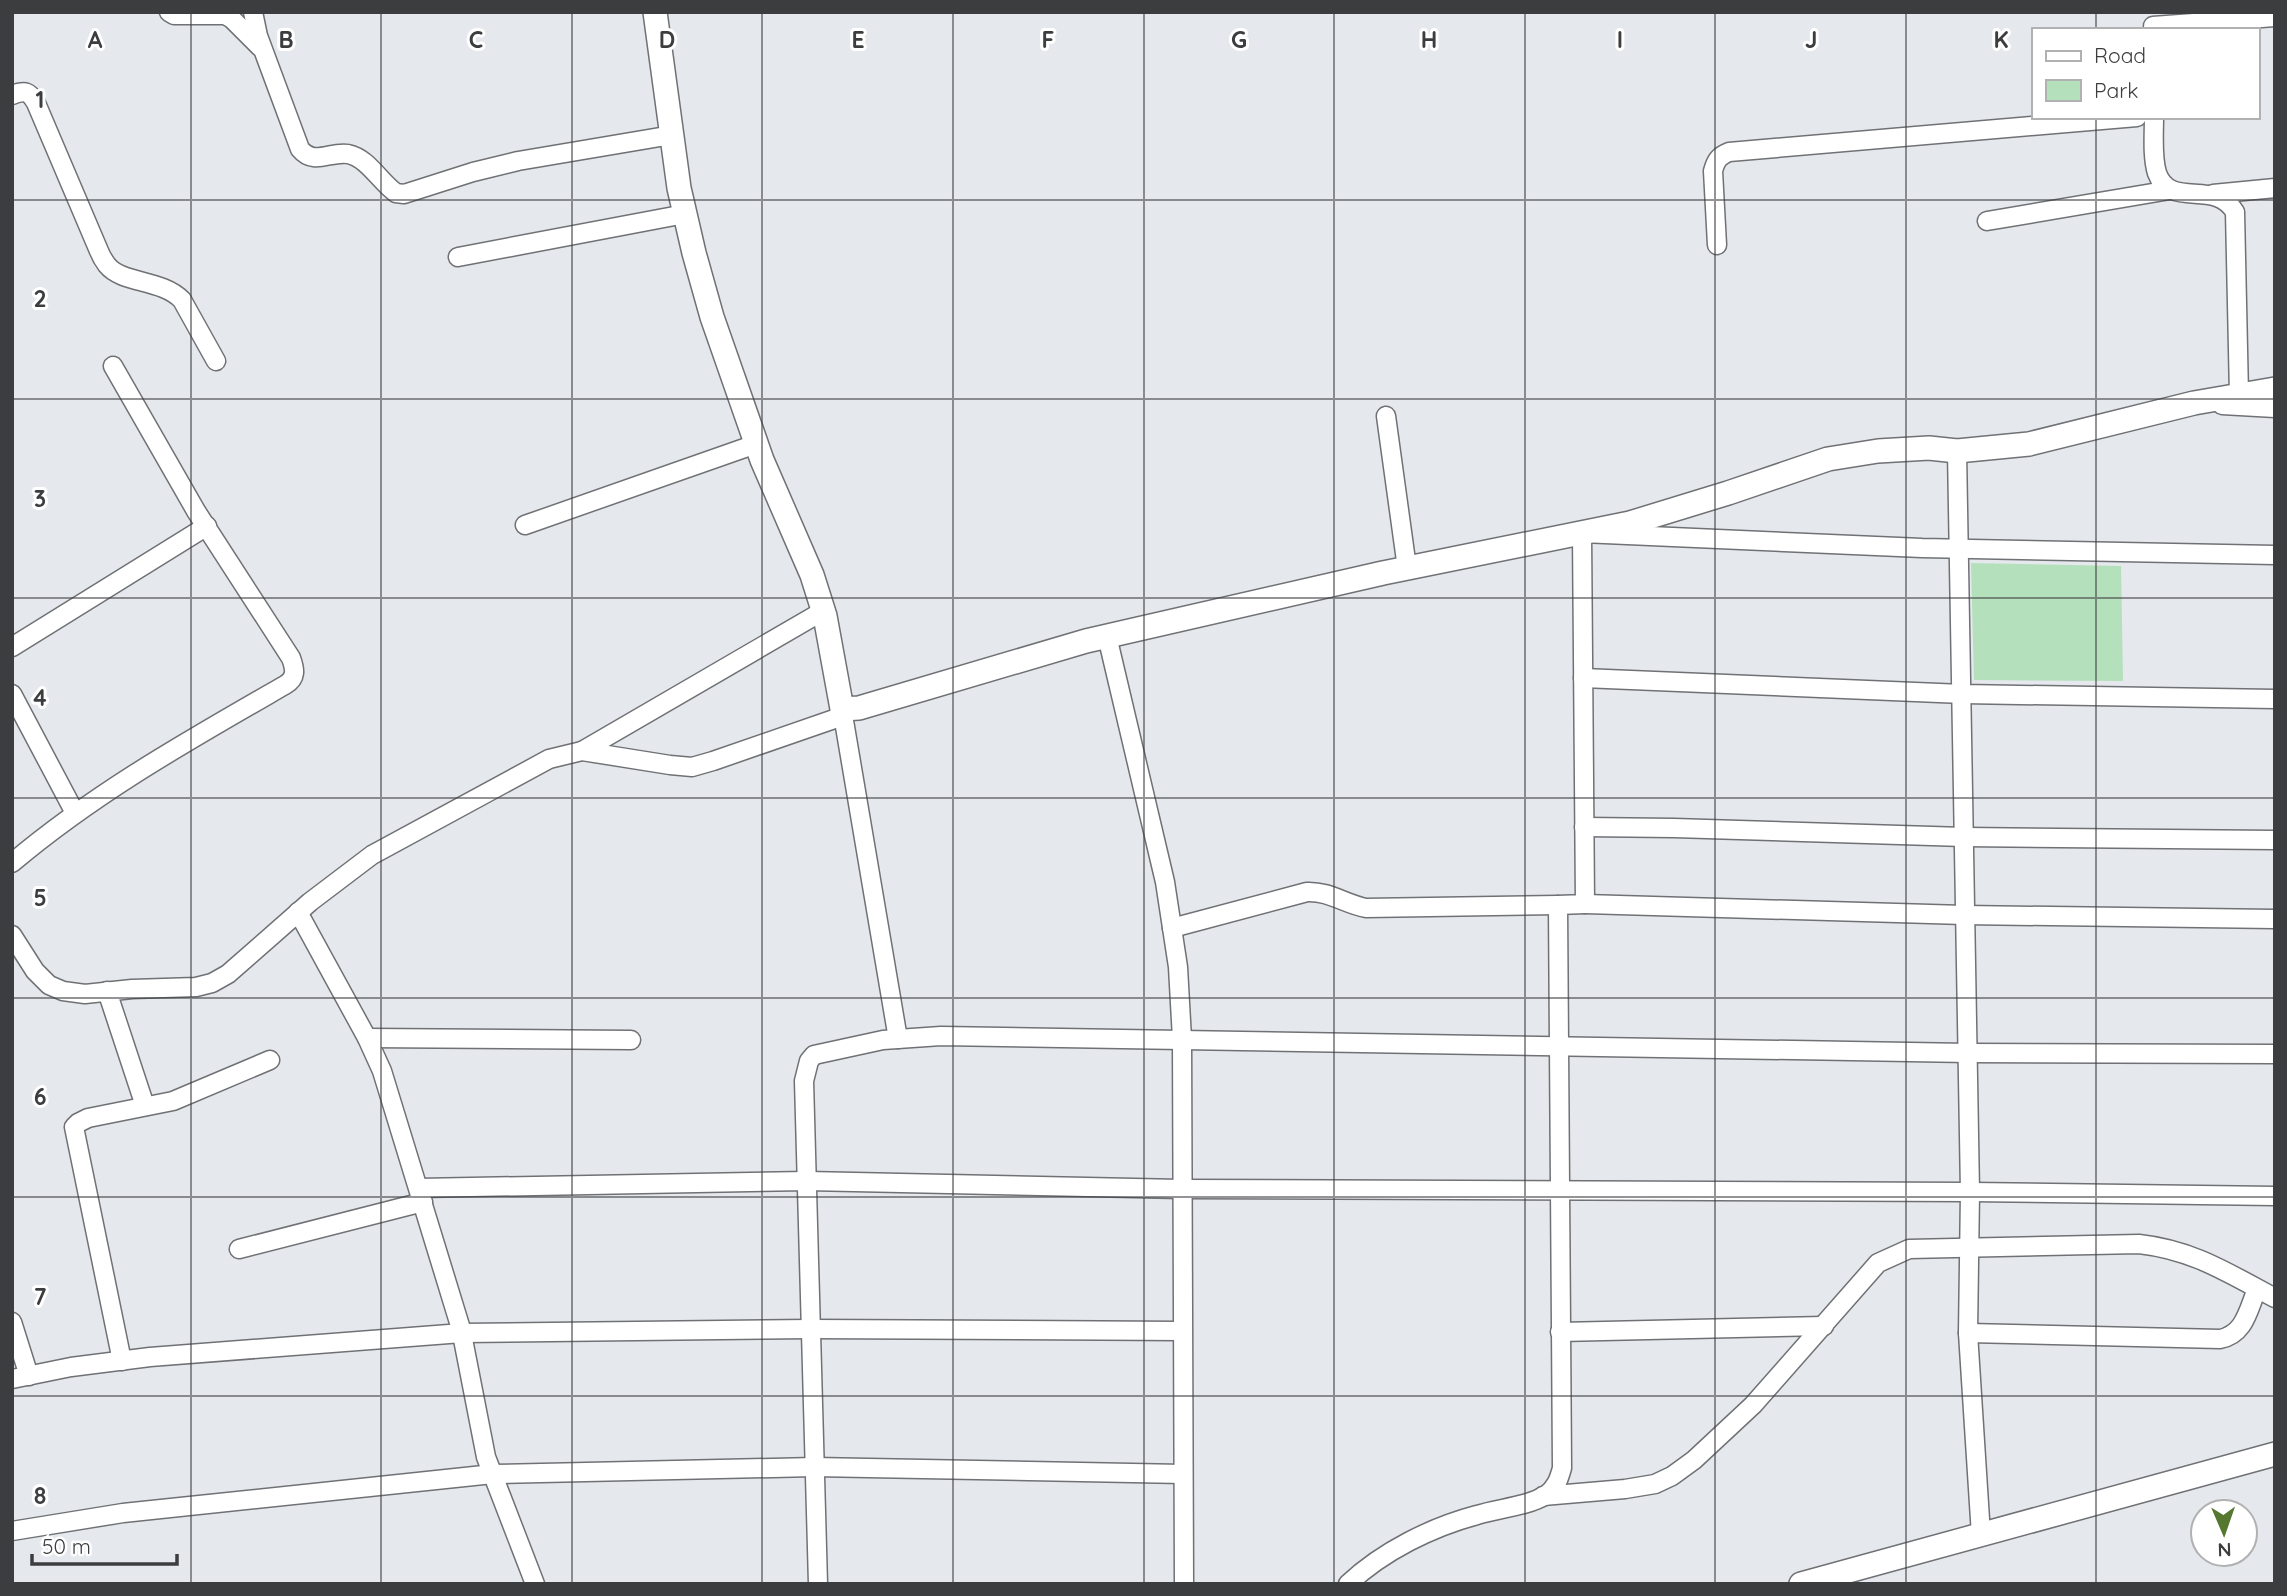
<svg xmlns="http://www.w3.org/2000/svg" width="2287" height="1596" font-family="Quicksand,sans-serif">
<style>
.green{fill:#b5e0bc}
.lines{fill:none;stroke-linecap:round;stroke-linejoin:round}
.minor-casing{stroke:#6f7175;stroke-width:21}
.tertiary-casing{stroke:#6f7175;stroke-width:26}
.minor{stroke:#fff;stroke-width:18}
.tertiary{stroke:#fff;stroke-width:23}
.grid{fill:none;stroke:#3c3d3f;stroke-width:2;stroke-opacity:0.55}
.grid-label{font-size:23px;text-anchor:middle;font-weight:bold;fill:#3c3d3f;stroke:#fff;stroke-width:6;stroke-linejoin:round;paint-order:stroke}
</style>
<rect width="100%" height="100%" fill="#e5e8ec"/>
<!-- green -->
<path class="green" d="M 1971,563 L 2121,566 L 2123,681 L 1974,680 Z"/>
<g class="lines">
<!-- minor casing -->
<g class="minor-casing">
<g id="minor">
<path d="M 169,12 L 174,15 L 225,15 L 232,19 L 260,47"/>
<path d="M 253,12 L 258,36 L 300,149 C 314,166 330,151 348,154 C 368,158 380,182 396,193 L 404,194 L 473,172 L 518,161 L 672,135"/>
<path d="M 2153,26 L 2275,17"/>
<path d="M 12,95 C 25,90 29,91 36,103 L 99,251 C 101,256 104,261 107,265 C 122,284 162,279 182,300 L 216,361"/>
<path d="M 2154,117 C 2154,134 2152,157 2157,173 C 2170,210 2215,178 2235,212 L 2239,395"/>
<path d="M 2213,194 L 2275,188"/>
<path d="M 1987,221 L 2170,190"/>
<path d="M 1717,245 L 1713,171 C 1716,160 1719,156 1729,152 L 2137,117"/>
<path d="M 458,257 L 685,214"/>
<path d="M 2222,405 L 2275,408"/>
<path d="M 1386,416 L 1407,568"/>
<path d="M 1957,451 L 1970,1192 L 1968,1333 L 1981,1535"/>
<path d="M 525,525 L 756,444"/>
<path d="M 1107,636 L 1165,882 L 1178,967 L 1182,1039 L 1184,1584"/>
<path d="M 12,647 L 207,526"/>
<path d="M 1583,678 L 1963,694 L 2275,699"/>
<path d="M 12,694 L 75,813"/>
<path d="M 842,709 L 898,1039"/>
<path d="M 582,751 L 823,611"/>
<path d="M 1584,827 L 1674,828 L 1964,837 L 2275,840"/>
<path d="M 12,863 C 96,792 191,739 285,685 C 297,678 295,669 291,658 L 196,511 L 113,366"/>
<path d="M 1585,904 L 1964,915 L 2275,919"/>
<path d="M 298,912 L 367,1038 L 382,1071 L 461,1329 L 486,1457 L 535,1584"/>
<path d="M 1172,928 L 1307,892 C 1329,891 1345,904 1366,908 L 1558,905"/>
<path d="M 12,935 L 35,971 L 49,985 L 63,991 L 85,994 L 132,989 L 196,987 L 212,983 L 228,974 L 310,902 L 372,855 L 549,759 L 582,751 L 670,765 L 692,767 L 713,761 L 843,716"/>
<path d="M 107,991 L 145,1106"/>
<path d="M 367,1038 L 631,1040"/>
<path d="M 419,1188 L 807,1181 L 1181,1189 L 1970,1192 L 2275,1196"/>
<path d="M 239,1249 L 423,1202"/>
<path d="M 12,1322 L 29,1376"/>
<path d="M 1560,1332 L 1824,1326"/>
<path d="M 1968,1333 L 2220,1339 C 2245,1334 2248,1310 2257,1289"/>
<path d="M 122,1361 L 74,1127 L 78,1123 L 88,1118 L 173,1101 L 270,1060"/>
<path d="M 12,1379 L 71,1367 L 150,1357 L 462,1333 L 811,1329 L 1182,1331"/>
<path d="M 1543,1496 L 1625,1489 L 1655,1484 L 1672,1476 L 1694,1460 L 1753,1405 L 1878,1263 L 1909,1249 L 2139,1244 C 2193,1250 2228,1273 2275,1298"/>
<path d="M 12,1531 L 123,1513 L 493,1474 L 814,1467 L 1183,1474"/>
<path d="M 818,1584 L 804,1081 L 809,1061 L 814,1055 L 883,1040 L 941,1036 L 1968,1053 L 2275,1054"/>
<path d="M 1348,1584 C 1383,1551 1432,1527 1477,1515 C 1499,1508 1526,1507 1546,1495 C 1556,1488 1559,1479 1562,1468 L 1558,905 L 1585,904 L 1582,533 L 1922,548 L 2275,555"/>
</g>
</g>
<!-- tertiary casing -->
<g class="tertiary-casing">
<g id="tertiary">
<path d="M 655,12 L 679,188 L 694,253 L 712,317 L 762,460 L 812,575 L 825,616 L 842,709 L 859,708 L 1086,641 L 1383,573 L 1630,523 L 1728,493 L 1828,459 L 1878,451 L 1929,448 L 1957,451 L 2029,444 L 2194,403 L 2275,389"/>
<path d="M 1801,1584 L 2275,1454"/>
</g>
</g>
<!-- minor -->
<use href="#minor" class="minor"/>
<!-- tertiary -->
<use href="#tertiary" class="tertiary"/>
</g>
<!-- grid -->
<path class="grid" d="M 191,12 L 191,1584M 381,12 L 381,1584M 572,12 L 572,1584M 762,12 L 762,1584M 953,12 L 953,1584M 1144,12 L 1144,1584M 1334,12 L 1334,1584M 1525,12 L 1525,1584M 1715,12 L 1715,1584M 1906,12 L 1906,1584M 2096,12 L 2096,30M 2096,117 L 2096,1584M 12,200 L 2275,200M 12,399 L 2275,399M 12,598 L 2275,598M 12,798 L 2275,798M 12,998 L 2275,998M 12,1197 L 2275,1197M 12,1396 L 2275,1396"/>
<g class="grid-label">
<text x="95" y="48">A</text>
<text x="286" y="48">B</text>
<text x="476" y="48">C</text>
<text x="667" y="48">D</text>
<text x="858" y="48">E</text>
<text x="1048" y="48">F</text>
<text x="1239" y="48">G</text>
<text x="1429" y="48">H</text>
<text x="1620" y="48">I</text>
<text x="1811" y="48">J</text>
<text x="2001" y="48">K</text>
<text x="40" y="108">1</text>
<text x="40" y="307">2</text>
<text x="40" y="507">3</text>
<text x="40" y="706">4</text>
<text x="40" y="906">5</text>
<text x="40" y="1105">6</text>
<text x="40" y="1305">7</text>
<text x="40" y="1504">8</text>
</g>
<!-- border -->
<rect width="2287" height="1596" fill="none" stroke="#3c3d3f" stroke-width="28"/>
<!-- legend -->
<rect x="2032" y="28" width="228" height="91" fill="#ffffff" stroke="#b1b1b2" stroke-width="2"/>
<rect x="2046" y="51" width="35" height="10" fill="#ffffff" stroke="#b1b1b2" stroke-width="2"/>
<text x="2094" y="63" font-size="21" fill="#3c3d3f">Road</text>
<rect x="2046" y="80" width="35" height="21" fill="#b5e0bc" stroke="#b1b1b2" stroke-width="2"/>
<text x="2094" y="98" font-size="21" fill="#3c3d3f">Park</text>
<!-- north arrow -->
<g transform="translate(2224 1533) rotate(178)"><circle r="33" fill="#ffffff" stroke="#b1b1b2" stroke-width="2"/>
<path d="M0-5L12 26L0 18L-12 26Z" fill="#56772f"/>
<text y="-10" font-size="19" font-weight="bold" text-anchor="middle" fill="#3c3d3f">N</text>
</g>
<!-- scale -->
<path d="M32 1554v10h145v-10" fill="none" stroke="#3c3d3f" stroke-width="3.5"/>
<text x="42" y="1554" font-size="21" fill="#3c3d3f" stroke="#ffffff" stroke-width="5" paint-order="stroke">50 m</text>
</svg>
